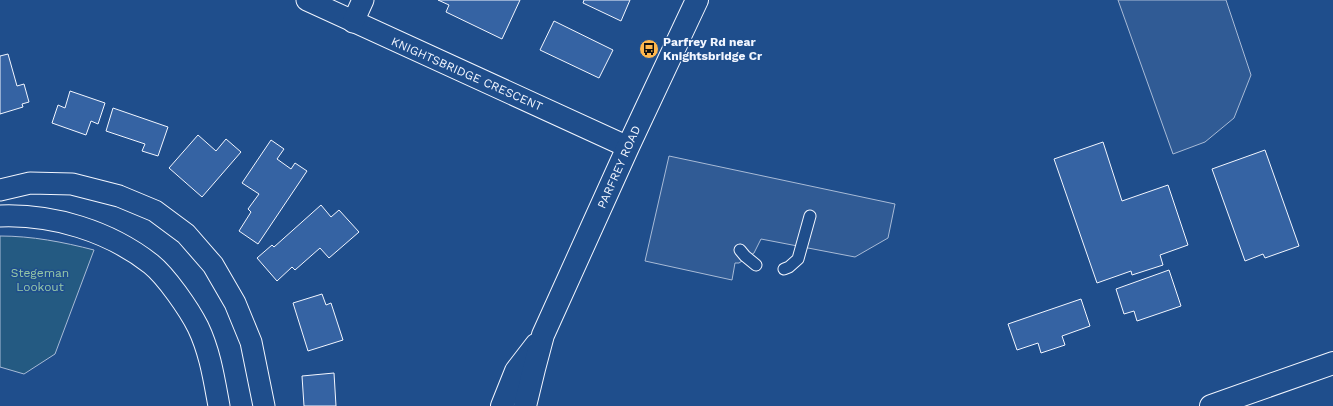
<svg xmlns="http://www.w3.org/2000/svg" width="1333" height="406" font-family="'Work Sans',sans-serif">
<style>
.green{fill:#245a82;stroke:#a8bbd7}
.parking{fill:#305b95;stroke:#a8bbd7}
.building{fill:#3563a3;stroke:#f2f6ff}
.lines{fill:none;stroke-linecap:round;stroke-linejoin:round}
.lane-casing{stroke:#f2f6ff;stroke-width:13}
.street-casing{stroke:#f2f6ff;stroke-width:23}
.secondary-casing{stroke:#f2f6ff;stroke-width:24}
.lane{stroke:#1f4e8c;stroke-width:11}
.street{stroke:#1f4e8c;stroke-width:21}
.secondary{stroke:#1f4e8c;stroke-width:22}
.labels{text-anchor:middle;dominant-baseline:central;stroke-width:3;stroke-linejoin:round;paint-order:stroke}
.poi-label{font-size:12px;font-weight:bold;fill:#f2f6ff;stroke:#1f4e8c;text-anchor:start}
.street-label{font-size:12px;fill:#f2f6ff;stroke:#1f4e8c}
.park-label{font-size:12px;fill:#97c8a6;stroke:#1f4e8c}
</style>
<rect width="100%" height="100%" fill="#1f4e8c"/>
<!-- green -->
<path class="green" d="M 0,236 C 32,236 63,242 94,250 L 55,354 L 24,374 L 0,367 Z"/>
<!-- parking -->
<g class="parking">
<path d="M 1118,0 L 1226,0 L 1251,75 L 1234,118 L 1205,142 L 1173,154 Z"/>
<path d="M 669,156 L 895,204 L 888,238 L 855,257 L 761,239 L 754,253 L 739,263 L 735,263 L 732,280 L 645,261 Z"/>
</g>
<!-- building -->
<g class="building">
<path d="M 438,0 L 520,0 L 502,39 L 446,12 L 449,5 Z"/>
<path d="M 584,0 L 630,0 L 621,21 L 583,3 Z"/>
<path d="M 554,21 L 613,50 L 599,78 L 540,50 Z"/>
<path d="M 8,54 L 17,86 L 24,84 L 29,102 L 22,104 L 23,107 L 0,114 L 0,56 Z"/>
<path d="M 70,91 L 105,103 L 98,124 L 91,121 L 86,135 L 52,123 L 58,105 L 65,108 Z"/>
<path d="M 113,108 L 168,127 L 158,156 L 142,151 L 145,144 L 106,131 Z"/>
<path d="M 198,135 L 216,151 L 226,139 L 241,152 L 202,197 L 169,168 Z"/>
<path d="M 271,140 L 284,149 L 277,159 L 291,169 L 295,163 L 307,171 L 258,244 L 239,231 L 251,212 L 248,209 L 259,194 L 242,183 Z"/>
<path d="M 1103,142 L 1122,201 L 1168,185 L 1188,245 L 1160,255 L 1163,265 L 1132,275 L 1131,271 L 1097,283 L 1054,159 Z"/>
<path d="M 1265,150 L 1299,246 L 1265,258 L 1263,254 L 1245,261 L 1212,169 Z"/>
<path d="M 321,205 L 331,217 L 339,210 L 359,232 L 329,258 L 320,248 L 295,270 L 292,267 L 277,281 L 257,258 L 272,245 L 274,247 Z"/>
<path d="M 1169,270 L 1181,306 L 1137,321 L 1134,311 L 1124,314 L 1116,289 Z"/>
<path d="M 322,294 L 326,305 L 331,303 L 343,340 L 308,351 L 293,303 Z"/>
<path d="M 1081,299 L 1090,326 L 1062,336 L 1065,345 L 1041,353 L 1038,343 L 1017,350 L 1008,324 Z"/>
<path d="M 334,373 L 336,406 L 304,406 L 302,376 Z"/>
</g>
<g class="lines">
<!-- lane casing -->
<g class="lane-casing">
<g id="lane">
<path d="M 740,250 L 745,256 L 756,265"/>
<path d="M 784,269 L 789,267 L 798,259 L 810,216"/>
</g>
</g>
<!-- street casing -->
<g class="street-casing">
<g id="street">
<path d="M 307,0 L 628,147"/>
<path d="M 353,22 L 363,0"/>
<path d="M 0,190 L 30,183 L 72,184 L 119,196 L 155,211 L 186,234 L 213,265 L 235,303 L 251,342 L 264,406"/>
<path d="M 0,216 C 53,214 109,231 151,264 C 166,276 189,309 198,327 C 210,352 214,379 219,406"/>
</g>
</g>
<!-- secondary casing -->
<g class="secondary-casing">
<g id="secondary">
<path d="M 502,406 L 516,371 L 536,345"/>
<path d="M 525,406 L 534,369 L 543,335 L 628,147 L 697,0"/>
<path d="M 1211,406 L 1333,363"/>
</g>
</g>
<!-- lane -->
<use href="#lane" class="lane"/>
<!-- street -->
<use href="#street" class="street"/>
<!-- secondary -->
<use href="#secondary" class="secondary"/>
</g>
<!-- icons -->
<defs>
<g id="bus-disc" transform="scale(1)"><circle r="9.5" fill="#ffb74d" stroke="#1f4e8c"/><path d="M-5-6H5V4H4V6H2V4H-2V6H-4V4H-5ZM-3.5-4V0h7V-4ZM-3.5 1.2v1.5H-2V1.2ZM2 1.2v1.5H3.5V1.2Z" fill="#111"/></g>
</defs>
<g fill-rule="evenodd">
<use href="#bus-disc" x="649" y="49"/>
</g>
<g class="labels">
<!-- poi labels -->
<g class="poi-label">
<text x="663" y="42">Parfrey Rd near<tspan x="663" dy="14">Knightsbridge Cr</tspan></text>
</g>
<!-- street labels -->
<g class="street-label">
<text transform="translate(467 74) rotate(24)">KNIGHTSBRIDGE CRESCENT</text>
<text transform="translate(619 167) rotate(-66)">PARFREY ROAD</text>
</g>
<!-- park labels -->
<g class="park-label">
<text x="40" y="273">Stegeman<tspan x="40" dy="14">Lookout</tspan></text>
</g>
</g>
</svg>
